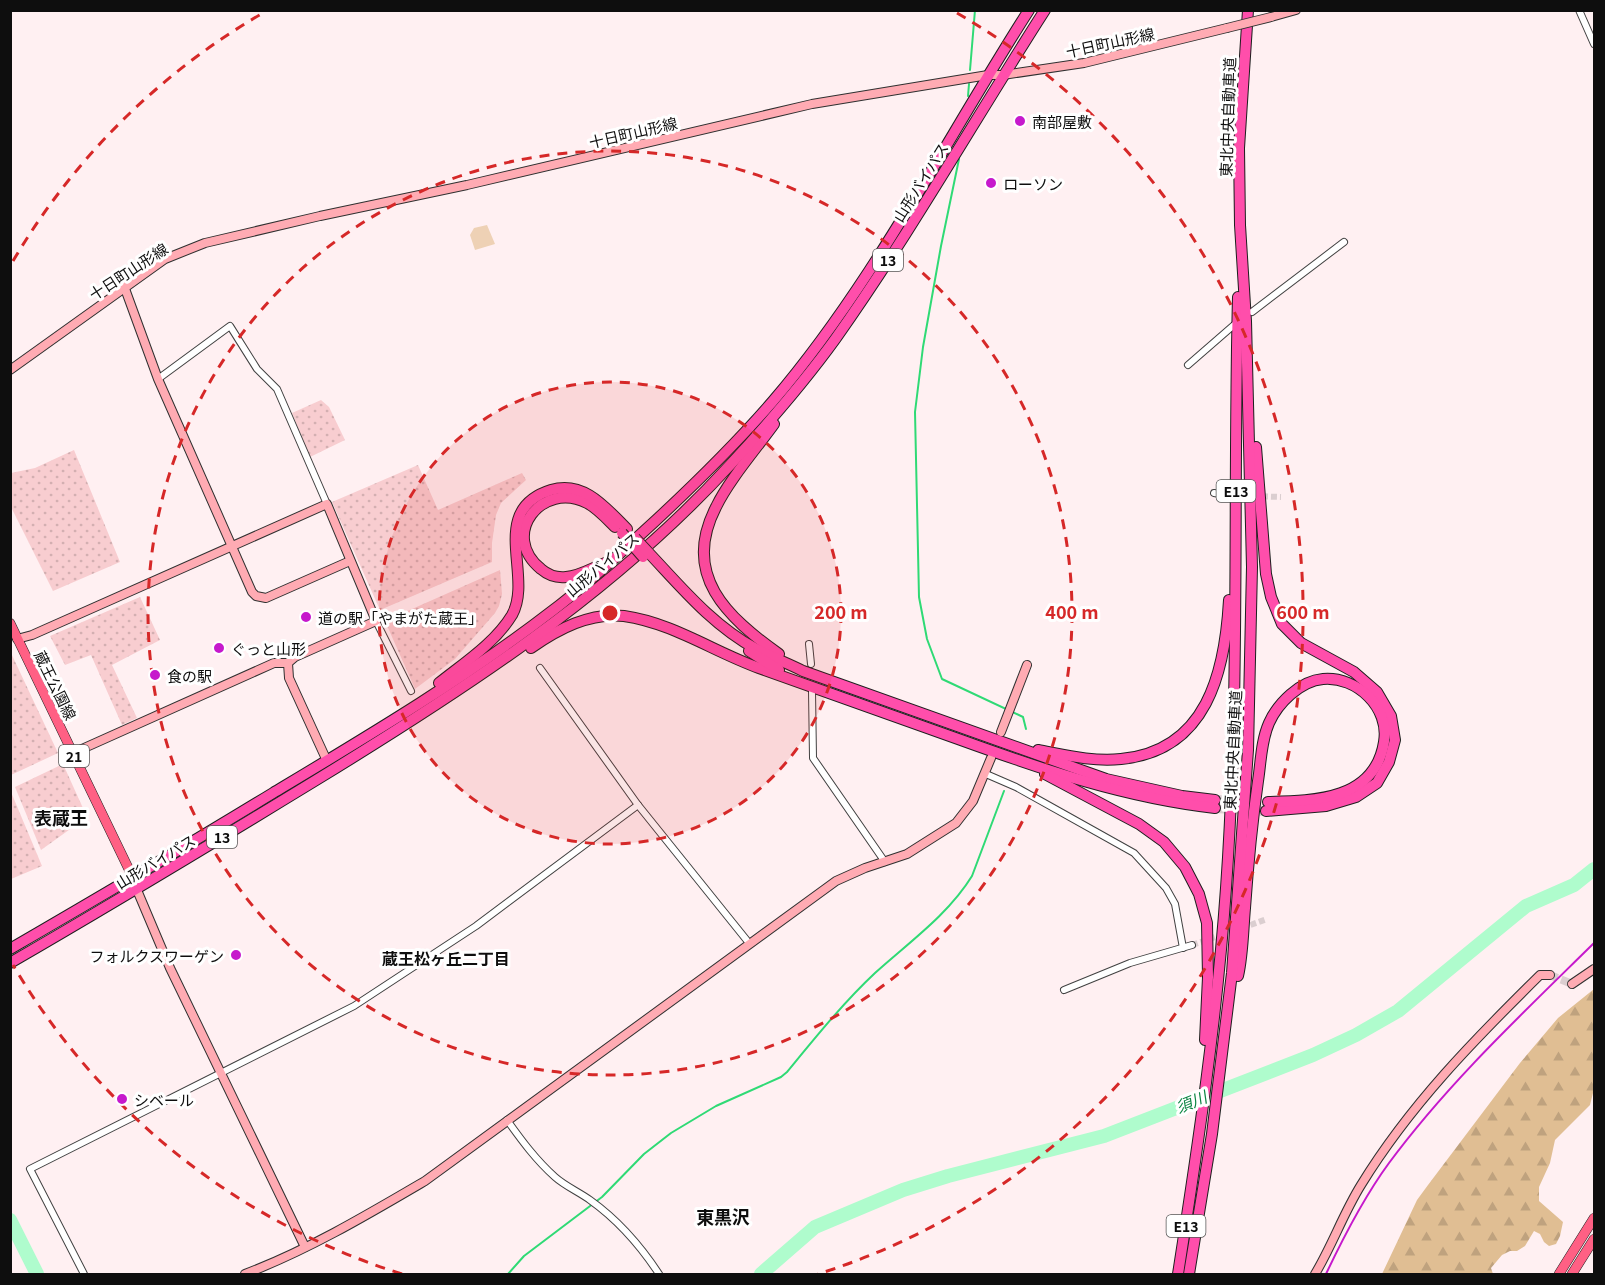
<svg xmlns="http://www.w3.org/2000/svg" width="1605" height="1285" font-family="Georgia,'Noto Sans JP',serif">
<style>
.farmland{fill:url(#farmland-dots)}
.grass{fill:#eed1b5}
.forest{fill:url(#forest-firs)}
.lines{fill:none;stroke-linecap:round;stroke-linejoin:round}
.stream{stroke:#2fda75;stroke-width:2}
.river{stroke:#affccd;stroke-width:14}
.street-tunnel{stroke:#dbced0;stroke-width:6;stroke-dasharray:6 3;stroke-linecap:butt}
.secondary-tunnel{stroke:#dbced0;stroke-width:8;stroke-dasharray:8 4;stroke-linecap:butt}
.highway-tunnel{stroke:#dbced0;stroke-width:10;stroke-dasharray:10 5;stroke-linecap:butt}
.street-casing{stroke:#414141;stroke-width:8}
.secondary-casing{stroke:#303030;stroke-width:10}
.primary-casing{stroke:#1f1f1f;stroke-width:10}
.highway-casing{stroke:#1f1f1f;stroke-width:12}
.street{stroke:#fff;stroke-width:6}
.secondary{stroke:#ffabb3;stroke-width:8}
.primary{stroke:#ff6084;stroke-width:9}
.highway{stroke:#ff4eab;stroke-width:10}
.rail{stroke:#c619cc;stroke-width:2}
.secondary-bridge-casing{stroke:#303030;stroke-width:10;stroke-linecap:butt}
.highway-bridge-casing{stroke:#1f1f1f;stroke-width:12;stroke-linecap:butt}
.secondary-bridge{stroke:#ffabb3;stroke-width:8}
.highway-bridge{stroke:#ff4eab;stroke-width:10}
.ring{fill:none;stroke:#d62828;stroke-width:3;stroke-dasharray:10 8}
.poi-dot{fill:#c619cc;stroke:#fff;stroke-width:2}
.labels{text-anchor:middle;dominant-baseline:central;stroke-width:6;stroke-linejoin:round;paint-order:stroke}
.shield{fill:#fff;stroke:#565656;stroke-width:1.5}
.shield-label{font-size:14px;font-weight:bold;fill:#0e0e0e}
.street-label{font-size:15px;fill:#0e0e0e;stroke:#fff}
.poi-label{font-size:15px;fill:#0e0e0e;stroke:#fff;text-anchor:start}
.neighbourhood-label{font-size:16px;font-weight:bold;fill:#0e0e0e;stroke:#fff}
.water-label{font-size:16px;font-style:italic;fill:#0c8543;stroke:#fff}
.quarter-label{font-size:18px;font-weight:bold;fill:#0e0e0e;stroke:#fff}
.centre{fill:#d62828;stroke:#fff;stroke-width:3}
.ring-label{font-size:18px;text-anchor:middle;font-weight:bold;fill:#d62828;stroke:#fff;stroke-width:6;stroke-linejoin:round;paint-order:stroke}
</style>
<defs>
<pattern id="farmland-dots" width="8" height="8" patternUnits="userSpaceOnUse" patternTransform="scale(1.5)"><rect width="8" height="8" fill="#f8cdd0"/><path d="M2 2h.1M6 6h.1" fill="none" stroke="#d3afb1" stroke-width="1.8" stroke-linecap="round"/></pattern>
<pattern id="forest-firs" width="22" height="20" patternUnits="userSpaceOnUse" patternTransform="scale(1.5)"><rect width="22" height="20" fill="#e0be93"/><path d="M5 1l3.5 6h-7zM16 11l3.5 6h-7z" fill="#bfa27e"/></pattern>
</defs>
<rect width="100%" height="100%" fill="#fff0f2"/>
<!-- farmland -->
<g class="farmland">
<path d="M 321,400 L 329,407 L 345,440 L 310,457 L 292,413 Z"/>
<path d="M 74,450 L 120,562 L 53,591 L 11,507 L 11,473 L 35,468 Z"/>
<path d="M 418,465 L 438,510 L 522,473 L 526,480 L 501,503 L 496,515 L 492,543 L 492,562 L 380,610 L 332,502 Z"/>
<path d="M 500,570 L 502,594 L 499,606 L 495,613 L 455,659 L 415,689 L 385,621 Z"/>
<path d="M 140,597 L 160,640 L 112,665 L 137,718 L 122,725 L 91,655 L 65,665 L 50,636 Z"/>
<path d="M 11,653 L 58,753 L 11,775 L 10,775 Z"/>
<path d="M 63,764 L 87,817 L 41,850 L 15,787 Z"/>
<path d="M 11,792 L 42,866 L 11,879 L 10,879 Z"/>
</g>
<!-- grass -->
<path class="grass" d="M 487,225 L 495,244 L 475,250 L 470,235 L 474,228 Z"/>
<!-- forest -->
<path class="forest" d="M 1594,989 L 1594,1089 L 1590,1105 L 1555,1140 L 1550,1163 L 1539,1187 L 1539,1201 L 1563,1222 L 1560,1236 L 1556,1244 L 1549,1246 L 1544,1242 L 1540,1234 L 1534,1231 L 1525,1246 L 1517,1251 L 1510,1251 L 1502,1255 L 1491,1268 L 1493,1274 L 1382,1274 L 1417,1200 L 1428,1185 L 1520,1063 L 1558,1018 Z"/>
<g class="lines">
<!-- stream -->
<g class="stream">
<path d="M 970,70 L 975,10"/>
<path d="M 968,96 L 969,84"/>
<path d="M 959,159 L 941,246 L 923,347 L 915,412 L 919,597 L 927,639 L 942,679 L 1023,717 L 1026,729"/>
<path d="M 508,1274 L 524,1256 L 602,1197 L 644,1154 L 671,1133 L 716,1106 L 781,1077 L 787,1072 C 815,1038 843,1003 875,973 C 908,943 948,915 972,876 L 1004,791"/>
</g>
<!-- river -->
<g class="river">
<path d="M 10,1220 L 37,1274"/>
<path d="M 761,1274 L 815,1227 L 903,1190 L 948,1176 L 1104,1136 L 1313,1055 L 1356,1035 L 1398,1011 L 1526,906 L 1574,885 L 1594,869"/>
</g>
<!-- street-tunnel -->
<g class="street-tunnel">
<path d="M 1226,495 L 1281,497"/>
<path d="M 1242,928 L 1267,919"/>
<path d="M 1192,945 L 1224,934"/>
</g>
<!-- secondary-tunnel -->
<path class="secondary-tunnel" d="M 1550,975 L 1572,984"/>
<!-- highway-tunnel -->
<g class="highway-tunnel">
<path d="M 1215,800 L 1254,802"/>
<path d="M 1215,808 L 1266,811"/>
</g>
<!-- street casing -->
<g class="street-casing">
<g id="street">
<path d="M 1579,10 L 1594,44"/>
<path d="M 1252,312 L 1344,242"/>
<path d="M 1188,365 L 1234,325"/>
<path d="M 158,379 L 230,326 L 257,369 L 277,389 L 327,504"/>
<path d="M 1214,493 L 1226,495"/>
<path d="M 376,621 L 411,691"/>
<path d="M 809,644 L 811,664"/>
<path d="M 540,668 L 638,805 L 749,943"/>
<path d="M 812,691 L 813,758 L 885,862"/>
<path d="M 986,774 L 1016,787 L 1134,853 L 1166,888 L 1175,904 L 1183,948"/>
<path d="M 1064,990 L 1130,963 L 1192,945"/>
<path d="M 507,1120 C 522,1141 536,1160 555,1177 C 565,1186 579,1192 590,1200 C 618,1220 640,1245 659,1274"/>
<path d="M 84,1274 L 30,1169 L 354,1006 L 476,926 L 638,805"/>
</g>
</g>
<!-- secondary casing -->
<g class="secondary-casing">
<g id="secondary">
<path d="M 1271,17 L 1296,10"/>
<path d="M 124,286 L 158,379 L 252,592 L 256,596 L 266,598 L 350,561"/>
<path d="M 10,370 L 165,259 L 205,243 L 320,216 L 467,185 L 812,104 L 988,75 L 1003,75 L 1084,63 L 1227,28"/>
<path d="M 17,639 L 32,635 L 327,504 L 376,621 L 295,657 L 288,663 L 289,678 L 327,761"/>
<path d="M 1001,732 L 1027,665"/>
<path d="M 73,753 L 274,663 L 288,663"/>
<path d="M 137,890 L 170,968 L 305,1247"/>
<path d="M 1572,984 L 1594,969"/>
<path d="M 245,1274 C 308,1250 367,1215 425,1181 L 836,881 L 865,868 L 907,854 L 956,823 L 973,801 L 991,758"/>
<path d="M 1315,1274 C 1332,1246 1343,1214 1361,1185 C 1410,1105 1474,1040 1540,975 L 1550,975"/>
</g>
</g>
<!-- primary casing -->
<g class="primary-casing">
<g id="primary">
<path d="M 10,623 L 135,882"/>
<path d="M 1559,1274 L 1594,1218"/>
<path d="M 1572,1274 L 1594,1239"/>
</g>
</g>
<!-- highway casing -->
<g class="highway-casing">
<g id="highway">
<path d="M 774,424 C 756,449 729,480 716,507 C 681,575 727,617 779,654"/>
<path d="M 1256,447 L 1266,574 L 1271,597 L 1282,624 L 1301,643 L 1354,672 L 1377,692 L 1391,716 L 1395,740 L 1389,762 L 1377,783 L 1356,797 L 1326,806 L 1266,811"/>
<path d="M 648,552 C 681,587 712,625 756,649 C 771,657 787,663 803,671 L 1106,779 L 1182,796 L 1215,800"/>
<path d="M 605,563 C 592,568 580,576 566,577 C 557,578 548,575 541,569 C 499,535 542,480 587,503 C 597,508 607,519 615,527"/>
<path d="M 531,648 C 558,629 590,612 624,616 C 673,623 714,652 759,668 C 827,692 894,716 961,740 C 1044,770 1126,798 1215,808"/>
<path d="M 749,651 L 779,670"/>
<path d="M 439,683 C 464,663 495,643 512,615 C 534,576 487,510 551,490 C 584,480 606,508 627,529"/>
<path d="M 1038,750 C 1065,755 1093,762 1121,759 C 1207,751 1225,672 1229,600"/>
<path d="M 1045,774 L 1139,824 L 1164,842 L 1185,867 L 1199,894 L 1207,923 L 1208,977 L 1205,1040"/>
<path d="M 10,949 C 98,898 186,846 273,793 C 368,736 464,679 552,611 C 588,584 620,553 653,523 C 695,484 735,445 773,401 C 874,283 945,141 1029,10"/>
<path d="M 10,963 C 112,904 213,843 313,782 C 462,691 611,595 730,465 C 766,426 805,381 836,338 C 911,232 975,119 1045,10"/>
<path d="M 1238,976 C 1243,954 1243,930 1245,908 C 1248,865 1252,823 1258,781 C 1261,762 1261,741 1269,723 C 1278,703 1300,681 1323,679 C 1357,676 1390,708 1384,742 C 1375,800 1315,801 1268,802"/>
<path d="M 1178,1274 C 1198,1146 1217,1018 1226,888 C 1240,691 1233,494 1238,297"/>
<path d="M 1189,1274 L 1212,1134 L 1232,973 L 1248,750 L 1252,567 L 1246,321 L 1240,225 L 1239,148 L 1248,10"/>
</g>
</g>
<!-- street -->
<use href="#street" class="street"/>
<!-- secondary -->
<use href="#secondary" class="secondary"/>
<!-- primary -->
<use href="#primary" class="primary"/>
<!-- highway -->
<use href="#highway" class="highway"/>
<!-- rail -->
<path class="rail" d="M 1326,1274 C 1344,1236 1364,1197 1389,1163 C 1449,1082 1523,1013 1594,943"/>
<!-- secondary-bridge casing -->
<g class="secondary-bridge-casing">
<path id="secondary-bridge" d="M 1227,28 L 1271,17"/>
</g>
<!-- highway-bridge casing -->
<g class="highway-bridge-casing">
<g id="highway-bridge">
<path d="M 622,533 L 643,557"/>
<path d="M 635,538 L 648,552"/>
</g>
</g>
<!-- secondary-bridge -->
<use href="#secondary-bridge" class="secondary-bridge"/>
<!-- highway-bridge -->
<use href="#highway-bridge" class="highway-bridge"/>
</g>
<!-- distance rings -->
<circle cx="610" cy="613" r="231" fill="#d62828" fill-opacity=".12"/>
<g class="ring">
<circle cx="610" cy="613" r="231"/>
<circle cx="610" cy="613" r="462"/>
<path d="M402 1274A693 693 0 0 1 13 965M13 261A693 693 0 0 1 263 13M957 13A693 693 0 0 1 818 1274"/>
</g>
<!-- markers -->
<g class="poi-dot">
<circle cx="1020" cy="121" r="6"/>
<circle cx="991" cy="183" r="6"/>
<circle cx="306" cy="617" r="6"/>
<circle cx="219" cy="648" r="6"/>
<circle cx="155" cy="675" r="6"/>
<circle cx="236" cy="955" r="6"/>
<circle cx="122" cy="1099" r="6"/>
</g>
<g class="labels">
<!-- shield labels -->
<g class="shield">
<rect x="873" y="249" width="30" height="22" rx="4.5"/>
<rect x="1216.5" y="480" width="39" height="22" rx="4.5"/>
<rect x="59" y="745" width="30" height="22" rx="4.5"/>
<rect x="207" y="826" width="30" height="22" rx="4.5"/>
<rect x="1166.5" y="1215" width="39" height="22" rx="4.5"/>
</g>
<g class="shield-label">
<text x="888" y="260">13</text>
<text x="1236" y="491">E13</text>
<text x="74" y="756">21</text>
<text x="222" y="837">13</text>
<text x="1186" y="1226">E13</text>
</g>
<!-- street labels -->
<g class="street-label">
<text transform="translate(1110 42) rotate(-12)">十日町山形線</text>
<text transform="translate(1227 117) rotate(-88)">東北中央自動車道</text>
<text transform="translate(633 132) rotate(-13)">十日町山形線</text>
<text transform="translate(920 182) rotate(-58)">山形バイパス</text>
<text transform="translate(128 271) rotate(-33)">十日町山形線</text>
<text transform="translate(602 564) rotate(-40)">山形バイパス</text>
<text transform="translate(56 685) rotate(64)">蔵王公園線</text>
<text transform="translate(1232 750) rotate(-87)">東北中央自動車道</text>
<text transform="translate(155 861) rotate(-31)">山形バイパス</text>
</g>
<!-- poi labels -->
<g class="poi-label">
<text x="1032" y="121">南部屋敷</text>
<text x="1003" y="183">ローソン</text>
<text x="318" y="617">道の駅「やまがた蔵王」</text>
<text x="231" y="648">ぐっと山形</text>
<text x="167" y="675">食の駅</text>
<text x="224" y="955" text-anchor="end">フォルクスワーゲン</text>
<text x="134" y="1099">シベール</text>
</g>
<!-- neighbourhood labels -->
<g class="neighbourhood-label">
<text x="446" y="958">蔵王松ヶ丘二丁目</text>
</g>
<!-- water labels -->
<g class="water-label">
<text transform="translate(1191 1101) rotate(-22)">須川</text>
</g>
<!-- quarter labels -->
<g class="quarter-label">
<text x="61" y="817">表蔵王</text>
<text x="723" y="1216">東黒沢</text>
</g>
</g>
<circle cx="610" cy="613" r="9" class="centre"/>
<g class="ring-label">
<text x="841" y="619">200 m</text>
<text x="1072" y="619">400 m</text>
<text x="1303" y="619">600 m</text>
</g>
<!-- border -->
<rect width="1605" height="1285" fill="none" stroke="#0e0e0e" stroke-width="24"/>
</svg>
